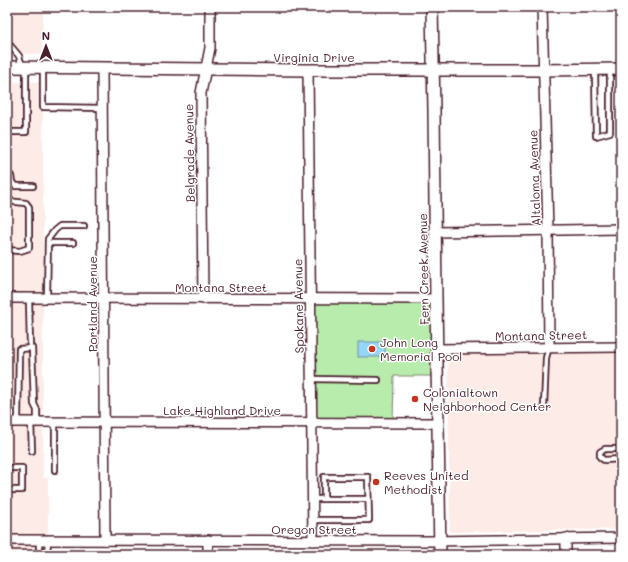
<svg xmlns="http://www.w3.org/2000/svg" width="628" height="562" font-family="Mali,sans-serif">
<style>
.built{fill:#fcebe7}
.green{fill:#b7ecad;stroke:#80866c}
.water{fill:#94d6f5;stroke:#768da4}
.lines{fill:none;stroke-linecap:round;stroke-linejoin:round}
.service-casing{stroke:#4a1f2b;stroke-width:8}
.minor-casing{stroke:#4a1f2b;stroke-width:12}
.tertiary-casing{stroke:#4a1f2b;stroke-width:14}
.service{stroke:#fff;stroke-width:4.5}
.minor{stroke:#fff;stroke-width:9}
.tertiary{stroke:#fff;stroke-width:11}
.poi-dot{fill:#c8321e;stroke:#fff;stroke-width:1.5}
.labels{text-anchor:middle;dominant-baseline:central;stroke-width:3;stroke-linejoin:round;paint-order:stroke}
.street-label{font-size:12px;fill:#4a1f2b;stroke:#fff}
.poi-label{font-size:12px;fill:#4a1f2b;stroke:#fff;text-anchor:start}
</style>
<rect width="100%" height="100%" fill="#fff"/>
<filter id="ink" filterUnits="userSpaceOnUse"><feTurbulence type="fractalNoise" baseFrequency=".025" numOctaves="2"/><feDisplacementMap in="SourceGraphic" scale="8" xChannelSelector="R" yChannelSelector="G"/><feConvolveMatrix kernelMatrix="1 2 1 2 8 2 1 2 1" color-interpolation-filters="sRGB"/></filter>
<g filter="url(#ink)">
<!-- built -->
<g class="built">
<path d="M 7,7 L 41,7 L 41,8 L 43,8 L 42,54 L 7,53 Z"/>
<path d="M 7,82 L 43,82 L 43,478 L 48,478 L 48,548 L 61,549 L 61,555 L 7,555 Z"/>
<path d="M 621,351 L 621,529 L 450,532 L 448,354 Z"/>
</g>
<!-- green -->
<path class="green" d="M 310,299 L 436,299 L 437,376 L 394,376 L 393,423 L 311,423 Z"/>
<!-- water -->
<rect class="water" x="358" y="342" width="27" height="15"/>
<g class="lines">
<!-- service casing -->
<g class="service-casing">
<g id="service">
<path d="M 9,44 L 19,56 L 22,66"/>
<path d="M 43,68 L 43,107 L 103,108"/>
<path d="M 595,70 L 596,136 L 610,132 L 610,69"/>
<path d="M 7,132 L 26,132 L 26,67"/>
<path d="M 7,176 L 11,176 L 12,182 L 15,186 L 33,186"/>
<path d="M 7,201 L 26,203 L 29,207 L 29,248 L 20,251 L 7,250"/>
<path d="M 48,243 L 73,243"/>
<path d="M 29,298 L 30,348"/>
<path d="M 47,298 L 48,239 L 55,230 L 60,226 L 84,226"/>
<path d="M 311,379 L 378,380"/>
<path d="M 544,407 L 546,358 L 549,347"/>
<path d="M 18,422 L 19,349 L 32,348 L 34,404 L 37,410 L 37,422"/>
<path d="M 31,422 L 32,451"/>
<path d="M 55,422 L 55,470"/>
<path d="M 621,449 L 605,449 L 600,452 L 600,457 L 604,460 L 621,459"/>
<path d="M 7,468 L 22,468 L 22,490 L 7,490"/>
<path d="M 324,499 L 368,499"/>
<path d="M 312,520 L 369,520 L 368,477 L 324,477 L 324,499 L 313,499"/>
<path d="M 37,554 L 39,554 L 39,540"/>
<path d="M 39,554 L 47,554 L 48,540"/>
</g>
</g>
<!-- minor casing -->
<g class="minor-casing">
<g id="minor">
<path d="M 542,7 L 548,230 L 549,347"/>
<path d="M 102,68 L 105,540"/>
<path d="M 308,70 L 313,541"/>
<path d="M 435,232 L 621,229"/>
<path d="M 7,298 L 436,299"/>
<path d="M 203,299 L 201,93 L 210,48 L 210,7"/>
<path d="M 437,349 L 621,347"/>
<path d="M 7,422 L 438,423"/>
<path d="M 566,538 L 566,555"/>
<path d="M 7,540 L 430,541 L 621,538"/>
<path d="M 208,540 L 208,555"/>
</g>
</g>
<!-- tertiary casing -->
<g class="tertiary-casing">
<g id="tertiary">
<path d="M 432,7 L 434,110 L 436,299 L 440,555"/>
<path d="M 7,67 L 308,70 L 543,70 L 621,69"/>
</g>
</g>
<!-- service -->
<use href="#service" class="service"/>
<!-- minor -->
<use href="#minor" class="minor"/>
<!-- tertiary -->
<use href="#tertiary" class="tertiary"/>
</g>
</g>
<!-- markers -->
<g class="poi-dot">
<circle cx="372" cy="349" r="4"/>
<circle cx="415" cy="399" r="4"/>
<circle cx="376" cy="482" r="4"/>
</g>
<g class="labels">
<!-- street labels -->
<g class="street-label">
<text x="314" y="57">Virginia Drive</text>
<text transform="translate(189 153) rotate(-91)">Belgrade Avenue</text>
<text transform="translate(534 178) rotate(-92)">Altaloma Avenue</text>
<text transform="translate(423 269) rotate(-91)">Fern Creek Avenue</text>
<text x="221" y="287">Montana Street</text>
<text transform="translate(92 304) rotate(-90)">Portland Avenue</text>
<text transform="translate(298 306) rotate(-91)">Spokane Avenue</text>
<text transform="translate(541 335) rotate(-1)">Montana Street</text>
<text x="222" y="410">Lake Highland Drive</text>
<text x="314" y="529">Oregon Street</text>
</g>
<!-- poi labels -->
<g class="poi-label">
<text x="380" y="342">John Long<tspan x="380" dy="14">Memorial Pool</tspan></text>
<text x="423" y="392">Colonialtown<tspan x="423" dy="14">Neighborhood Center</tspan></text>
<text x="384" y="475">Reeves United<tspan x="384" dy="14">Methodist</tspan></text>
</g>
</g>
<!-- margin -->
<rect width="628" height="562" fill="none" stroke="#fff" stroke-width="24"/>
<rect x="12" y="12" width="604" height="538" fill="none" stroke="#4a1f2b" stroke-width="1.5" filter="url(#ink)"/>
<!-- north arrow -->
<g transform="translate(46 46)" stroke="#ffffff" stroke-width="3" paint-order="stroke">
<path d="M0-3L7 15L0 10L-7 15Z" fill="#4a1f2b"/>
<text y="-6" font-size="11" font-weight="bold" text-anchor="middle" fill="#4a1f2b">N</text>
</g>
</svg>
